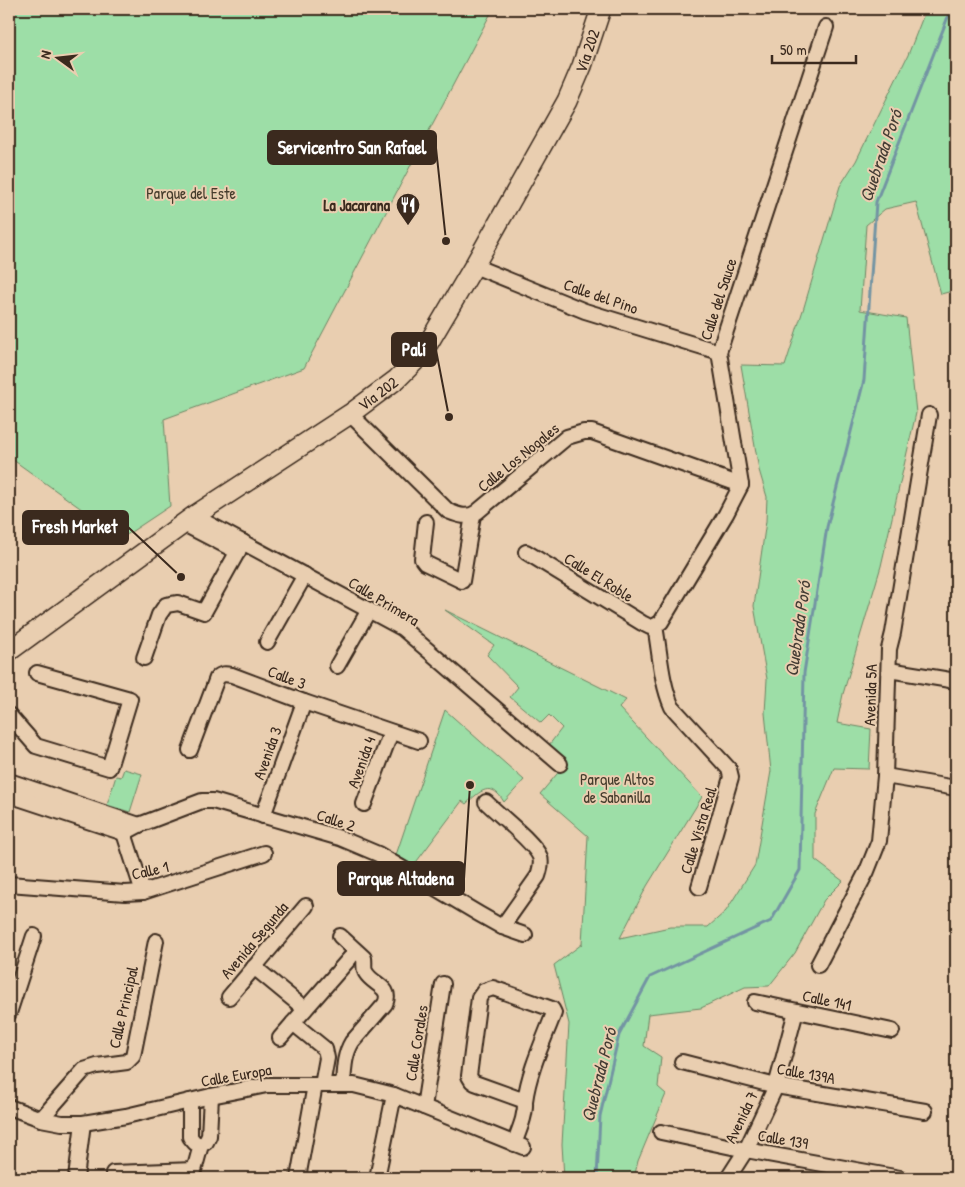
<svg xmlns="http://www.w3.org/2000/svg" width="965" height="1187" font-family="'Patrick Hand',sans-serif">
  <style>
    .green { fill: #9ddea7; stroke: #6c8462 }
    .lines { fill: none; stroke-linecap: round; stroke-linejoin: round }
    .stream { stroke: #7394a3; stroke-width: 3 }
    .street-casing { stroke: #3b2a1e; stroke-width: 18 }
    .secondary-casing { stroke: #3b2a1e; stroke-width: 22 }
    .street { stroke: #e9ceb0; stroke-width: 14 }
    .secondary { stroke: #e9ceb0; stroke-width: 19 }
    .labels { text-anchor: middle; stroke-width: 4; stroke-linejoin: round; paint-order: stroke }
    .street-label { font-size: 16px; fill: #3b2a1e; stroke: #e9ceb0 }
    .park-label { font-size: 16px; fill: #453c2c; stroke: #e9ceb0 }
    .poi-label { font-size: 16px; font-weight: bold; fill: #3b2a1e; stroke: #e9ceb0; text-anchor: end }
    .water-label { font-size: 18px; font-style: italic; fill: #443c34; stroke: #e9ceb0 }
    .leader { fill: none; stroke: #3b2a1e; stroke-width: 2 }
    .callout-dot { fill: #3b2a1e; stroke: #e9ceb0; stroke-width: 2 }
    .callout { fill: #3b2a1e; stroke: #3b2a1e; stroke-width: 2 }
    .callout-label { font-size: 18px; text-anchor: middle; font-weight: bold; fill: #fff }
  </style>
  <rect width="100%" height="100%" fill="#e9ceb0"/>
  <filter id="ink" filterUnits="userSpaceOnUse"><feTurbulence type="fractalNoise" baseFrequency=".02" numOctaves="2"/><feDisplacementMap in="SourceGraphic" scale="10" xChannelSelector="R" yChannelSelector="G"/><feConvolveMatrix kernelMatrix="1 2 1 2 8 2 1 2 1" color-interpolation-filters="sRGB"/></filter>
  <g filter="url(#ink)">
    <g class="green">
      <path d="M9 9H493L304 368 164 419 170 506 122 538 9 457Z"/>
      <path d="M926 9H956V155L952 156 953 187 956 188V247L953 251 956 267V290L941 294 916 202 885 209 866 225 860 310 906 318 916 413 881 566 843 694 837 723 871 729 869 769 834 768 815 814V860L843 881 824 900 795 953 769 986 745 987 701 1008 648 1014 644 1046 661 1057 658 1087 666 1094 638 1161 634 1178H564L562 1144 569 1024 554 965 582 944 588 836 540 794 568 761 549 745 562 728 549 715 541 723 510 697 518 687 487 655 494 645 445 610 626 700 619 708 702 797 647 886 620 938 670 927H708L726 911 755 865 771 771 765 713 767 679 754 606 766 521 767 497 759 470 741 365 785 366 804 307 840 186 856 161 908 55Z"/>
      <path d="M445 710 524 780 504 802C491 780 480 791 466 804L462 801 414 865 396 855Z"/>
      <path d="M124 769 142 774 130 812 107 805 116 776 121 777Z"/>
    </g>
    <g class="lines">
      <path class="stream" d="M597 1178 600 1116 619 1035 650 977 771 921 800 870 804 673 827 527 864 380 876 202 951 9"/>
      <defs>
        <g id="street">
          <path d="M474 266 585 311 719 352"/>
          <path d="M350 414 448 511C458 515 467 519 477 512L567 437 584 432H592L741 485"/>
          <path d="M194 516 402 628 560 764"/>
          <path d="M426 522 422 559 425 563 462 581 473 515"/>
          <path d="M184 524 238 552"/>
          <path d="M526 552 642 623 650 627 655 626"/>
          <path d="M655 626 661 622 726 514 741 485 719 352 826 27"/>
          <path d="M655 626C660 653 661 682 672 707L729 769 731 777 699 887"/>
          <path d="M267 642 305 575"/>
          <path d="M144 658 159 615 166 605 178 603 204 612 243 542"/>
          <path d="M337 666 369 610"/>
          <path d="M889 670 956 681"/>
          <path d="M9 715 36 746 109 768 130 699 37 673"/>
          <path d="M190 750 217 678C222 673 226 674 232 675L304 702 419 741"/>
          <path d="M885 776 956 788"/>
          <path d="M9 781 139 825"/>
          <path d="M9 795 124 833"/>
          <path d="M486 802C498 814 535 843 540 857 542 863 540 870 538 876L502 927"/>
          <path d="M364 804 391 732"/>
          <path d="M263 816 304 702"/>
          <path d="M124 833 139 825 202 801H213L340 838 378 854 479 914 502 927 525 935"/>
          <path d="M124 833 143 892"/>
          <path d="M9 884 125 893 143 892 264 853"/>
          <path d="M340 936 364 958C365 963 363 969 366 973 373 985 393 987 385 1004L352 1042C344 1055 344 1070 343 1085"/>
          <path d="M818 965 867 871 879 841 885 776 889 649 893 633 929 415"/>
          <path d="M254 967 305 1009"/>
          <path d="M493 988 552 1009 554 1013C543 1042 529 1071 525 1101L475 1083 472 1081 469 1076 479 998 484 991Z"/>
          <path d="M229 997 306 906"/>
          <path d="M755 1002 892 1031"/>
          <path d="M9 1013 34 936"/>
          <path d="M293 1023 325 1049 327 1058 322 1085"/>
          <path d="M280 1038 350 958"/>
          <path d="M682 1062 776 1086 925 1111"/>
          <path d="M190 1101V1137L195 1143 201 1145"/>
          <path d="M9 1107 41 1119 62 1123H83L126 1116 211 1096 267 1085H354L394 1095 523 1147"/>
          <path d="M424 1107 443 984"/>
          <path d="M41 1119 84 1070 97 1066 127 1062 133 1056 156 941"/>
          <path d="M661 1132 746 1150 900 1178"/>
          <path d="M514 1144C519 1130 526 1116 525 1101"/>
          <path d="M113 1173 194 1170"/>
          <path d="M76 1178 83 1123"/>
          <path d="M192 1178 201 1145 206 1142 209 1136 211 1096"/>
          <path d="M298 1178 315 1085"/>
          <path d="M377 1178 394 1095"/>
          <path d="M728 1178 746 1150 776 1086 796 1011"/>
        </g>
        <g id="secondary">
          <path id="s1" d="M9 651 194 516 350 414 397 379 422 354 474 266 567 101 582 66 601 9"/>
        </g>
      </defs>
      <use href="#street" class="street-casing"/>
      <use href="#secondary" class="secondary-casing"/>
      <use href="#street" class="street"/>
      <use href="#secondary" class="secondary"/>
    </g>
  </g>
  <defs>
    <symbol id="restaurant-pin" viewBox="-11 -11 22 30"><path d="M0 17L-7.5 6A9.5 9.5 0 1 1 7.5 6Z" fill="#3b2a1e" stroke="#e9ceb0"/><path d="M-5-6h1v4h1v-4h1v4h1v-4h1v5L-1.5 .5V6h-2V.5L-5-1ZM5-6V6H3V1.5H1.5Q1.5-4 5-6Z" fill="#fff"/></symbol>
  </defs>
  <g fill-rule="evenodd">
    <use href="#restaurant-pin" x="394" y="191" width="28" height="38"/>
  </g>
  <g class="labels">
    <g class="street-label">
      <text dy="6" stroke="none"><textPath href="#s1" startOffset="855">Vía 202</textPath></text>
      <text transform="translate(601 296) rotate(19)" y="6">Calle del Pino</text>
      <text transform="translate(718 299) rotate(-72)" y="6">Calle del Sauce</text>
      <text dy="6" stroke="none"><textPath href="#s1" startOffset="450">Vía 202</textPath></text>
      <text transform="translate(518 457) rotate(-39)" y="6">Calle Los Nogales</text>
      <text transform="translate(599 577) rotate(32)" y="6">Calle El Roble</text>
      <text transform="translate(384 601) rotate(31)" y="6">Calle Primera</text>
      <text transform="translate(287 677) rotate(21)" y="6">Calle 3</text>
      <text transform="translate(870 695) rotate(-88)" y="6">Avenida 5A</text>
      <text transform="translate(267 753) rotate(-70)" y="6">Avenida 3</text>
      <text transform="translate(361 762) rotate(-70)" y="6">Avenida 4</text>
      <text transform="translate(336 820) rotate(18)" y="6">Calle 2</text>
      <text transform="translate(698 830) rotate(-73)" y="6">Calle Vista Real</text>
      <text transform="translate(150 870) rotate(-13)" y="6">Calle 1</text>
      <text transform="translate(254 940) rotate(-50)" y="6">Avenida Segunda</text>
      <text transform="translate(827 1000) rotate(12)" y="6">Calle 141</text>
      <text transform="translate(123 1007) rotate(-77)" y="6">Calle Principal</text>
      <text transform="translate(416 1043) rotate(-81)" y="6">Calle Corales</text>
      <text transform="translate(806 1073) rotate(10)" y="6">Calle 139A</text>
      <text transform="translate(236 1075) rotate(-10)" y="6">Calle Europa</text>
      <text transform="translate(741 1117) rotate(-64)" y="6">Avenida 7</text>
      <text transform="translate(783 1139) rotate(10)" y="6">Calle 139</text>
    </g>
    <g class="park-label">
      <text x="191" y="199">Parque del Este</text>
      <text x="617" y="785">Parque Altos<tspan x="617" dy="18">de Sabanilla</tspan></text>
    </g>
    <g class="poi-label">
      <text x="390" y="211">La Jacarana</text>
    </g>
    <g class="water-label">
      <text transform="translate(881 156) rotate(-71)" y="6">Quebrada Poró</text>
      <text transform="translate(798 629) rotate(-82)" y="6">Quebrada Poró</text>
      <text transform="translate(599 1075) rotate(-76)" y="6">Quebrada Poró</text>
    </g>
  </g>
  <path class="leader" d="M446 241L436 148M449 417L436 350M181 577L128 527M470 785L464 879"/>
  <g class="callout-dot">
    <circle cx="446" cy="241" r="5"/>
    <circle cx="449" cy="417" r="5"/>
    <circle cx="181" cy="577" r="5"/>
    <circle cx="470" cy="785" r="5"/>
  </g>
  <g class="callout">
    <rect x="268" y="131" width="168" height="33" rx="5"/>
    <rect x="392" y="333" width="44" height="33" rx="5"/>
    <rect x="23" y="511" width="105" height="33" rx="5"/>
    <rect x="338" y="862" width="126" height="33" rx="5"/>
  </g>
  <g class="callout-label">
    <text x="352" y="154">Servicentro San Rafael</text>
    <text x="414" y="356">Palí</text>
    <text x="75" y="533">Fresh Market</text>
    <text x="401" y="885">Parque Altadena</text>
  </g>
  <rect width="965" height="1187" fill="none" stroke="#e9ceb0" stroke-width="30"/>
  <rect x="15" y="15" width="935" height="1157" fill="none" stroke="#3b2a1e" stroke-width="2" filter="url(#ink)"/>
  <g transform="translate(58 58) rotate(285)" stroke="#e9ceb0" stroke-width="4" paint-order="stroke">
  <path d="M0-4L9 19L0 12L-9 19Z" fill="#3b2a1e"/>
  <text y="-8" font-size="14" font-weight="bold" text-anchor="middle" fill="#3b2a1e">N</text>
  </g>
  <path d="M772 55v8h84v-8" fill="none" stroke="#3b2a1e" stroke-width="2.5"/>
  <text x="780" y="55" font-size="15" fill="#3b2a1e" stroke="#e9ceb0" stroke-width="4" paint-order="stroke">50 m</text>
</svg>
